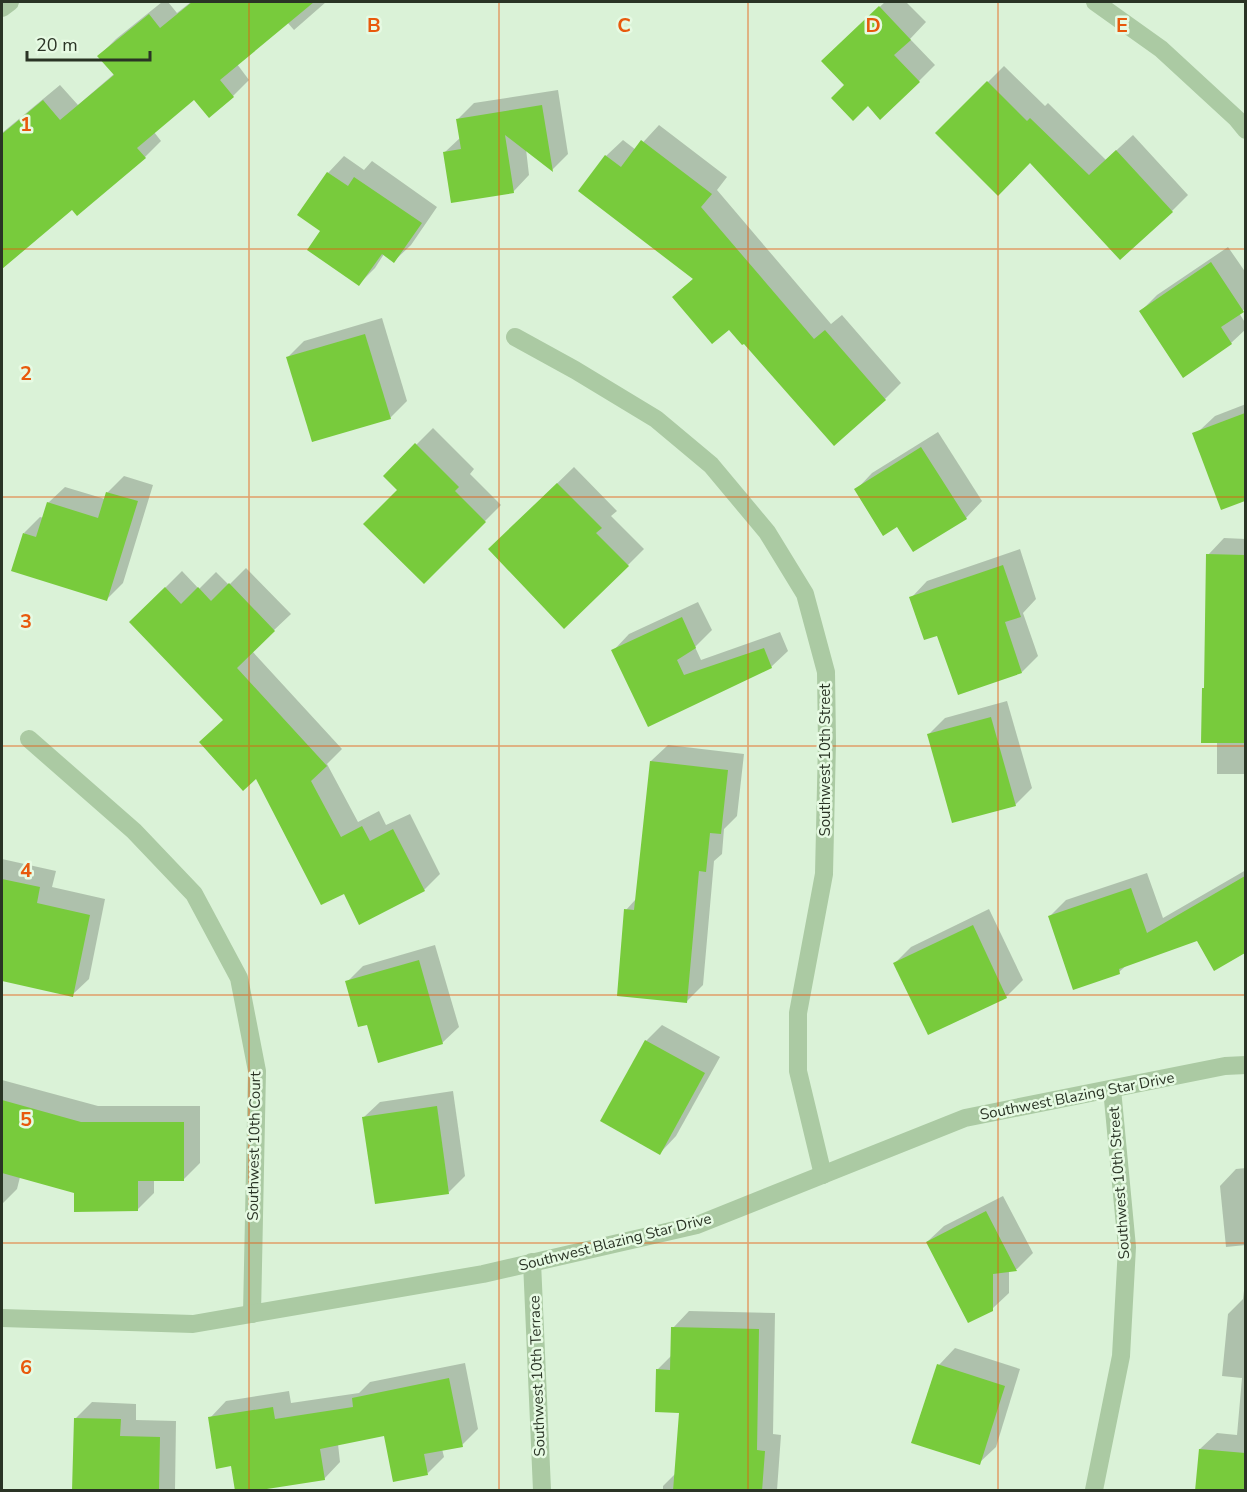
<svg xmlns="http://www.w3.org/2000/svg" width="1247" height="1492" font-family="'Nunito Sans',sans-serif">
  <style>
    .shadow { fill: #0003 }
    .building { fill: #78cb3c }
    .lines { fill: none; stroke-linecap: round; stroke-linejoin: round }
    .minor { stroke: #abcaa3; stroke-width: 18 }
    .grid { fill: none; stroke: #e8590c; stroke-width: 1.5; stroke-opacity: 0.55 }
    .labels { text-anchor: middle; stroke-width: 5; stroke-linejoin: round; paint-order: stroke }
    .street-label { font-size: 15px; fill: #2a3425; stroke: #e6fae3 }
    .grid-label { font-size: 20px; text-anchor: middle; font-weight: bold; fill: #e8590c; stroke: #e6fae3; stroke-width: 5; stroke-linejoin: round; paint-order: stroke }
  </style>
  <rect width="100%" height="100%" fill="#daf2d7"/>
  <g class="shadow">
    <path d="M162 2H168L177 13 191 2H326L294 30 287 22 237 64 249 80 233 96 194 98 154 132 161 141 145 157 72 208 2 267V133L60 85 78 105 114 74 99 56 116 39Z"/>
    <path d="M885 2H906L926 22 910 39 935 65 919 81 868 104 846 85 839 45Z"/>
    <path d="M1004 66 1045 106 1048 103 1106 160 1133 135 1188 195 1172 211 1030 161 937 133Z"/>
    <path d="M558 90 568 154 552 170 526 149 529 175 513 192 445 152 461 137 458 119 474 103Z"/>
    <path d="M659 125 727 177 717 190 831 324 842 315 901 383 885 399 745 341 729 328 674 297 694 278 606 156 623 140 636 150Z"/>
    <path d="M344 156 364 170 372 161 437 207 411 245 394 261 384 254 375 268 359 284 328 173Z"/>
    <path d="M1228 247 1246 273V308L1239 313 1246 324V329L1231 343 1141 311 1157 295Z"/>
    <path d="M382 318 407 401 390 418 288 357 304 341Z"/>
    <path d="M1246 404V499L1222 508 1198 432 1215 416Z"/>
    <path d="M433 428 474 469 470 474 501 505 424 582 399 490 385 476Z"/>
    <path d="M938 432 982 501 966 518 856 490 872 473Z"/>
    <path d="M574 467 617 511 611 516 644 549 628 565 506 533Z"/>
    <path d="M124 476 153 485 123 583 107 599 24 533 40 517 44 518 48 503 65 487 105 499 107 493Z"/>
    <path d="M1224 538 1246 539V774H1217V741L1206 686 1208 555Z"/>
    <path d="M1020 549 1036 599 1023 613 1038 656 1022 672 938 634 911 598 927 581Z"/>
    <path d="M246 568 291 614 252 651 342 749 327 764 358 822 379 811 386 825 410 814 440 874 424 890 344 892 225 719 131 622 182 571 199 589 216 572 229 585Z"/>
    <path d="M698 602 712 630 695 647 701 660 780 632 788 651 771 667 649 725 613 651 629 634Z"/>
    <path d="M1007 701 1032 788 1015 805 929 734 945 718Z"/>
    <path d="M668 745 744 754 737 816 724 829 722 854 714 861 703 985 687 1001 626 910 636 899 651 761Z"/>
    <path d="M2 859 56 871 52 887 105 899 89 979 72 995 2 980Z"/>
    <path d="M1246 870V952L1215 969 1198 940 1128 964 1119 972 1049 917 1066 900 1147 873 1163 918Z"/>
    <path d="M989 909 1023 980 1006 997 929 1033 895 963 911 947Z"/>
    <path d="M435 945 459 1027 442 1043 368 1023 347 982 363 966Z"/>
    <path d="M662 1025 720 1057 676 1136 660 1153 646 1041Z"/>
    <path d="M2 1080 98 1106H200V1163L183 1180 154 1179V1193L137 1210 20 1177 17 1189 2 1204Z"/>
    <path d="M453 1091 465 1176 449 1192 363 1118 380 1102Z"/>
    <path d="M1246 1168V1245L1226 1247 1220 1186 1236 1169Z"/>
    <path d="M1003 1196 1033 1253 1017 1269 1009 1270V1293L992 1309 927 1242 944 1226Z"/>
    <path d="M1246 1274V1490H1197L1200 1449 1217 1433 1237 1435 1242 1378 1222 1376 1228 1314 1243 1299Z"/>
    <path d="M689 1311 775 1313 773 1434 781 1435 777 1490H663V1486L676 1473 680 1411 657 1370 672 1355 673 1328Z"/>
    <path d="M955 1348 1020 1369 996 1447 979 1463 939 1365Z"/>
    <path d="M465 1363 478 1429 462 1445 442 1449 444 1457 428 1473 385 1435 338 1444 340 1462 324 1479 232 1465 210 1418 226 1401 289 1391 291 1403 359 1393 370 1382Z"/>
    <path d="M92 1402 136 1404V1420L176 1421 175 1490H74L75 1419Z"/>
  </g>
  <g class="building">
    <path d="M192 2H314L220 80 234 97 209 118 194 100 137 148 146 158 77 216 72 210 2 269V134L43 100 60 120 114 75 97 56 149 14 160 28Z"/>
    <path d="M879 6 911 40 894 55 920 82 880 120 868 106 853 121 831 98 844 85 821 61Z"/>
    <path d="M987 81 1027 121 1030 118 1089 175 1116 150 1173 212 1120 260 1030 163 998 196 935 133Z"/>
    <path d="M542 105 553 172 505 135 514 193 451 203 443 152 461 149 456 119Z"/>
    <path d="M641 140 712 194 701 207 814 339 825 330 886 400 834 446 744 344 742 345 729 330 712 344 672 297 693 279 578 191 605 155 621 167Z"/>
    <path d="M327 172 348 186 354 177 422 223 394 263 382 254 359 286 307 250 320 231 297 215Z"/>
    <path d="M1211 262 1244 312 1221 327 1232 344 1183 378 1139 311Z"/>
    <path d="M365 334 391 419 312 442 286 357Z"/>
    <path d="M1245 413V501L1221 510 1192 433Z"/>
    <path d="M415 443 459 487 455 491 486 522 424 584 363 524 397 490 383 476Z"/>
    <path d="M921 447 967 519 913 552 897 527 883 536 854 489Z"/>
    <path d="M557 483 602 528 596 533 629 566 564 629 488 549Z"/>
    <path d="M106 492 138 501 107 601 11 571 23 533 36 537 47 502 98 518Z"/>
    <path d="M1206 554 1245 555V743H1201L1202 688H1204Z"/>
    <path d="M1003 565 1021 617 1005 622 1022 673 958 695 937 636 924 640 909 597Z"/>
    <path d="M229 583 275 631 237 668 327 766 311 781 341 837 362 826 370 841 393 829 425 891 359 925 344 894 321 905 256 779 243 791 199 742 223 720 129 622 165 587 181 604 198 587 211 601Z"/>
    <path d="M682 617 696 648 677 660 684 675 764 648 772 668 648 727 611 650Z"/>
    <path d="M991 717 1016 806 952 823 927 734Z"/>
    <path d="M650 761 728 770 721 834 710 833 706 872 699 871 687 1003 617 996 624 909 634 910Z"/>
    <path d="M1245 876V953L1214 971 1197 941 1119 969 1120 974 1073 990 1048 916 1131 888 1147 933Z"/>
    <path d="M2 879 40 887 37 903 90 915 73 997 2 981Z"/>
    <path d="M973 925 1007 998 928 1035 893 963Z"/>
    <path d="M419 960 443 1044 378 1063 367 1025 358 1027 345 981Z"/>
    <path d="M645 1040 705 1073 660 1155 600 1121Z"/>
    <path d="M2 1100 81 1122H184V1181H138V1211L74 1212V1193L2 1173Z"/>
    <path d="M437 1106 449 1194 375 1204 362 1117Z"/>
    <path d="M986 1211 1017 1271 993 1274V1311L968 1323 926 1242Z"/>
    <path d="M671 1327 759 1329 757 1450 765 1451 762 1491H673L679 1413 655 1412 656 1369 670 1370Z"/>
    <path d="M937 1364 1005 1386 980 1465 911 1443Z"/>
    <path d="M449 1378 463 1447 424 1454 428 1475 393 1482 384 1436 320 1449 325 1480 254 1491H235L231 1466 216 1469 208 1417 273 1407 275 1419 353 1407 352 1398Z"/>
    <path d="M74 1418 121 1419 120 1436 160 1437 159 1491H72Z"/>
    <path d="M1199 1449 1245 1453V1491H1195Z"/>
  </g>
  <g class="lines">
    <g class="minor">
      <path d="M1095 2 1161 49 1237 119 1246 130"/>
      <path d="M2 8 10 2"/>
      <path d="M515 337 575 370 656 419 711 465 767 532 805 594 826 672 827 742 824 874 798 1013V1071L823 1175"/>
      <path d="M29 739 134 831 194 894 239 978 257 1071 252 1314"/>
      <path d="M532 1262 542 1490"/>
      <path d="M2 1318 193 1324 483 1274 697 1225 965 1118 1225 1066 1246 1065"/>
      <path d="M1094 1490 1121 1356 1127 1247 1112 1089"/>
    </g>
  </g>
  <path class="grid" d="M249 2V1490M499 2V1490M748 2V1490M998 2V1490M2 249H1246M2 497H1246M2 746H1246M2 995H1246M2 1243H1246"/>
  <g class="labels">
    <g class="street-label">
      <text transform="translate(825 760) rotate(-90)" y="5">Southwest 10th Street</text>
      <text transform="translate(1077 1096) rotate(-11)" y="5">Southwest Blazing Star Drive</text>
      <text transform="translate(254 1146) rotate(-89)" y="5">Southwest 10th Court</text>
      <text transform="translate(1119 1183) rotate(-94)" y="5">Southwest 10th Street</text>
      <text transform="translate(615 1242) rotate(-14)" y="5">Southwest Blazing Star Drive</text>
      <text transform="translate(537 1376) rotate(-92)" y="5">Southwest 10th Terrace</text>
    </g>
  </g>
  <g class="grid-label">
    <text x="374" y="32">B</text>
    <text x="624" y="32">C</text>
    <text x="873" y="32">D</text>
    <text x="1122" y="32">E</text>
    <text x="26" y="131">1</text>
    <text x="26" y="380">2</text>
    <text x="26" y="628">3</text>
    <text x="26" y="877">4</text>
    <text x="26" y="1126">5</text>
    <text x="26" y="1374">6</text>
  </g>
  <rect width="1247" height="1492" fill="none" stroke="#2a3425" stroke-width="6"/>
  <path d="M27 51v9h123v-9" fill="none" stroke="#2a3425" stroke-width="3"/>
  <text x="36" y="51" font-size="18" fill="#2a3425" stroke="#e6fae3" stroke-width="4.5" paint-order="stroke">20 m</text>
</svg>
